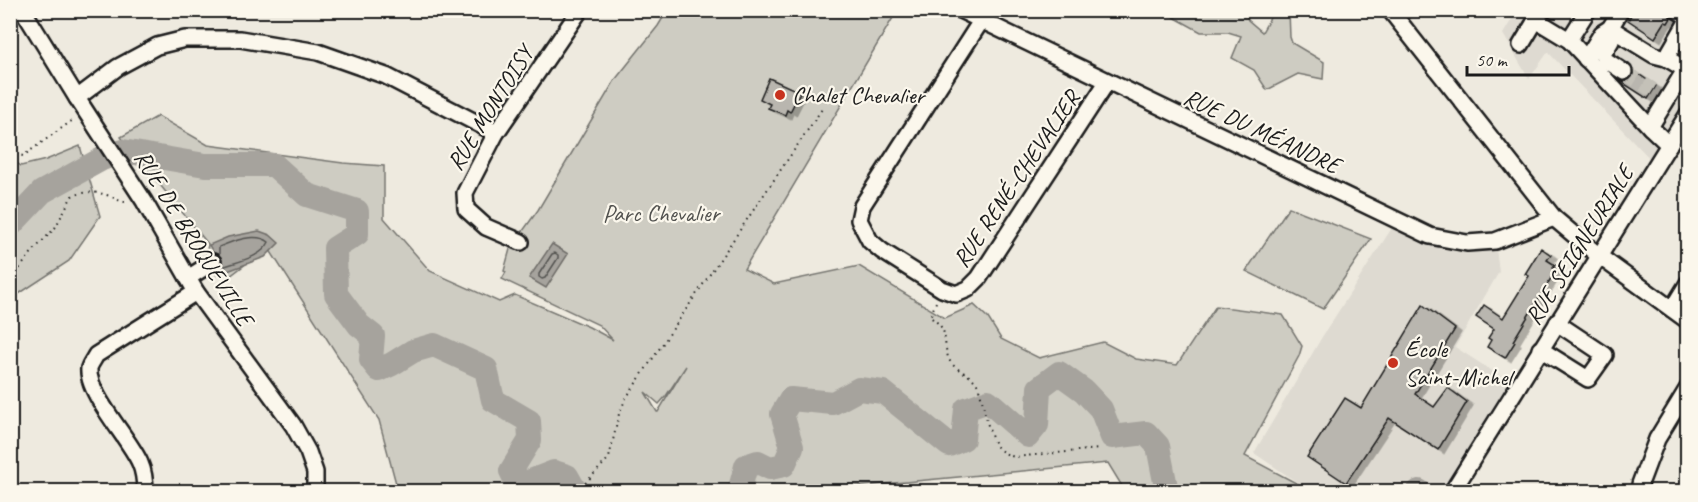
<svg xmlns="http://www.w3.org/2000/svg" width="1698" height="502" font-family="Caveat,sans-serif">
  <style>
    .built { fill: #dedad1 }
    .green { fill: #ceccc2; stroke: #75746f; stroke-width: 1.5; fill-rule: evenodd }
    .water { fill: #a6a39d; stroke: #6f6d69; stroke-width: 1.5 }
    .lines { fill: none; stroke-linecap: round; stroke-linejoin: round }
    .shore { stroke: #535250; stroke-width: 1.5 }
    .river { stroke: #a6a39d; stroke-width: 24 }
    .building { fill: #b9b6af; stroke: #1c1c1c; stroke-width: 1.5; filter: url(#shadow) }
    .minor-tunnel { stroke: #c4c1b8; stroke-width: 15; stroke-dasharray: 15 8; stroke-linecap: butt }
    .minor-casing { stroke: #1c1c1c; stroke-width: 20 }
    .path { stroke: #1c1c1c; stroke-width: 2; stroke-dasharray: 1.5 4.5; stroke-linecap: butt }
    .minor { stroke: #fbf7ec; stroke-width: 15 }
    .poi-dot { fill: #c8321e; stroke: #fbf7ec; stroke-width: 2 }
    .labels { text-anchor: middle; stroke-width: 4.5; stroke-linejoin: round; paint-order: stroke }
    .poi-label { font-size: 24px; fill: #1c1c1c; stroke: #fbf7ec; text-anchor: start }
    .street-label { font-size: 24px; fill: #1c1c1c; stroke: #fbf7ec }
    .park-label { font-size: 24px; fill: #51514e; stroke: #fbf7ec }
  </style>
  <defs>
    <filter id="shadow"><feDropShadow dx="6" dy="3.5" stdDeviation="0" flood-color="#0004"/></filter>
  </defs>
  <rect width="100%" height="100%" fill="#eeeadf"/>
  <filter id="ink" filterUnits="userSpaceOnUse"><feTurbulence type="fractalNoise" baseFrequency=".0167" numOctaves="2"/><feDisplacementMap in="SourceGraphic" scale="12" xChannelSelector="R" yChannelSelector="G"/><feConvolveMatrix kernelMatrix="1 2 1 2 8 2 1 2 1" color-interpolation-filters="sRGB"/></filter>
  <g filter="url(#ink)">
    <g class="built">
      <path d="M1517 11H1687V114L1656 165 1548 52 1529 79 1503 34Z"/>
      <path d="M1397 220 1430 236 1495 241 1499 272 1455 347 1517 387 1452 491H1438L1421 480 1399 491H1310L1254 453 1322 337Z"/>
    </g>
    <g class="green">
      <path d="M667 11H897L744 269 774 284 859 266 945 318 974 305 988 318 1001 339 1039 358 1103 342 1136 359 1177 365 1216 306 1283 315 1302 346 1299 356 1245 456 1311 491H1125L1108 463 820 490 819 492 398 491 379 420 268 247 230 276 205 263 208 244 121 137 158 116 208 145 343 163 384 166V218L430 271 499 302 515 295 589 327 613 340 599 325 502 279 506 272 504 271 510 249 538 210 615 80 658 26ZM686 366 658 412H657L645 392 659 404 666 396Z"/>
      <path d="M1163 11H1246L1248 20 1262 32 1271 16 1269 11H1289L1290 37 1292 43 1324 62 1323 79 1298 74 1267 90 1254 70 1232 58 1241 36 1228 32H1201Z"/>
      <path d="M80 146 100 216 69 261 11 299V159L21 166 46 160Z"/>
      <path d="M1289 207 1371 239 1323 309 1246 271Z"/>
    </g>
    <g class="water">
      <path d="M259 231 270 235 279 243 265 257 217 275 214 271C216 264 211 259 213 252L209 245 228 237Z"/>
      <path d="M552 244 568 254 546 288 529 278Z"/>
    </g>
    <g class="lines">
      <g class="shore">
        <path d="M555 253 558 255V258L545 278 542 279 539 277V274L552 254Z"/>
        <path d="M219 255V247C233 241 256 232 269 242 262 257 240 261 225 266L222 264"/>
      </g>
      <g class="river">
        <path d="M10 226 42 192 102 159 123 151 205 165H274L307 195 357 211V234L335 248 336 294 359 325 373 336 371 360 379 370 392 364 413 351 434 345 486 369 493 400 529 421 530 440 511 471 518 486 554 472 567 476 576 492"/>
        <path d="M739 492 746 466 758 462 770 468 784 465 792 447 782 414 791 399 833 403 859 389 883 392 949 445 963 439 966 409 988 401 1028 436 1037 425 1039 388 1059 373 1084 391 1101 409 1112 437 1146 433 1158 446 1167 492"/>
        <path d="M1418 492 1419 491"/>
      </g>
    </g>
    <g class="building">
      <path d="M1634 10H1667L1671 18 1668 23 1665 22 1655 38 1628 20Z"/>
      <path d="M1634 71 1656 86 1648 99 1620 81 1629 80 1632 77Z"/>
      <path d="M769 78 800 92 790 112 787 110 785 115 768 108 770 104 760 99Z"/>
      <path d="M1541 248 1551 255 1547 260 1555 265 1553 268 1556 270 1513 341 1515 342 1505 358 1487 347 1491 340 1488 338 1494 329 1476 317 1484 305 1503 318 1529 276 1525 274Z"/>
      <path d="M1423 305 1455 329 1415 394 1434 407 1448 388 1467 402 1438 450 1389 418 1346 483 1307 457 1345 398 1361 408Z"/>
    </g>
    <g class="lines">
      <path class="minor-tunnel" d="M1624 72 1653 90"/>
      <defs>
        <g id="minor">
          <path d="M23 10 77 98 144 201 196 292 293 425 308 452 315 472V492"/>
          <path d="M960 10 1430 236 1467 243 1495 241 1554 218"/>
          <path d="M1390 10 1554 218 1599 256 1688 321"/>
          <path d="M1677 10 1688 17"/>
          <path d="M1536 20 1569 40 1650 127 1669 145"/>
          <path d="M981 21 862 206 859 220 870 241 882 251 942 289 956 294 968 289 979 278 1107 82"/>
          <path d="M1610 28 1654 55 1666 58 1688 71"/>
          <path d="M1610 28 1611 41 1603 54 1604 59 1624 72"/>
          <path d="M1569 40 1588 10"/>
          <path d="M1521 45 1542 10"/>
          <path d="M1666 58 1688 20"/>
          <path d="M1586 59 1602 33 1610 28 1621 10"/>
          <path d="M77 98 118 67 157 46 185 39H240L318 52 386 76 496 133"/>
          <path d="M1650 127 1685 70"/>
          <path d="M521 242 486 227 466 209 465 193 496 133 580 10"/>
          <path d="M188 278 213 262"/>
          <path d="M1672 309 1688 283"/>
          <path d="M1540 349 1588 379 1605 355 1557 323"/>
          <path d="M1640 484 1657 439 1688 388"/>
          <path d="M145 492C145 483 144 472 140 463 130 439 86 393 89 368 90 364 94 359 96 355L196 292"/>
          <path d="M1452 492 1688 114"/>
        </g>
      </defs>
      <use href="#minor" class="minor-casing"/>
      <g class="path">
        <path d="M10 152 23 156 73 120"/>
        <path d="M10 284 20 268 33 251 55 228 72 196C87 191 95 191 110 196 117 199 121 203 129 202"/>
        <path d="M936 302 930 317C950 330 942 338 948 357 953 372 972 372 978 386 984 401 987 436 998 448 1003 453 1008 455 1014 457L1099 449"/>
        <path d="M577 492 609 458 619 414 626 398 822 109"/>
      </g>
      <use href="#minor" class="minor"/>
    </g>
  </g>
  <g class="poi-dot">
    <circle cx="780" cy="95" r="6"/>
    <circle cx="1393" cy="363" r="6"/>
  </g>
  <g class="labels">
    <g class="poi-label">
      <text x="792" y="103">Chalet Chevalier</text>
      <text x="1405" y="357">École<tspan x="1405" dy="28">Saint-Michel</tspan></text>
    </g>
    <g class="street-label">
      <text transform="translate(490 108) rotate(-58)" y="8">RUE MONTOISY</text>
      <text transform="translate(1262 131) rotate(25)" y="8">RUE DU MÉANDRE</text>
      <text transform="translate(1016 179) rotate(-56)" y="8">RUE RENÉ-CHEVALIER</text>
      <text transform="translate(194 238) rotate(58)" y="8">RUE DE BROQUEVILLE</text>
      <text transform="translate(1579 245) rotate(-58)" y="8">RUE SEIGNEURIALE</text>
    </g>
    <g class="park-label">
      <text x="661" y="221">Parc Chevalier</text>
    </g>
  </g>
  <rect width="1698" height="502" fill="none" stroke="#fbf7ec" stroke-width="36"/>
  <rect x="18" y="18" width="1662" height="466" fill="none" stroke="#1c1c1c" stroke-width="2" filter="url(#ink)"/>
  <path d="M1467 66v9h102v-9" fill="none" stroke="#1c1c1c" stroke-width="3"/>
  <text x="1476" y="66" font-size="18" fill="#1c1c1c" stroke="#fbf7ec" stroke-width="4.5" paint-order="stroke">50 m</text>
</svg>
